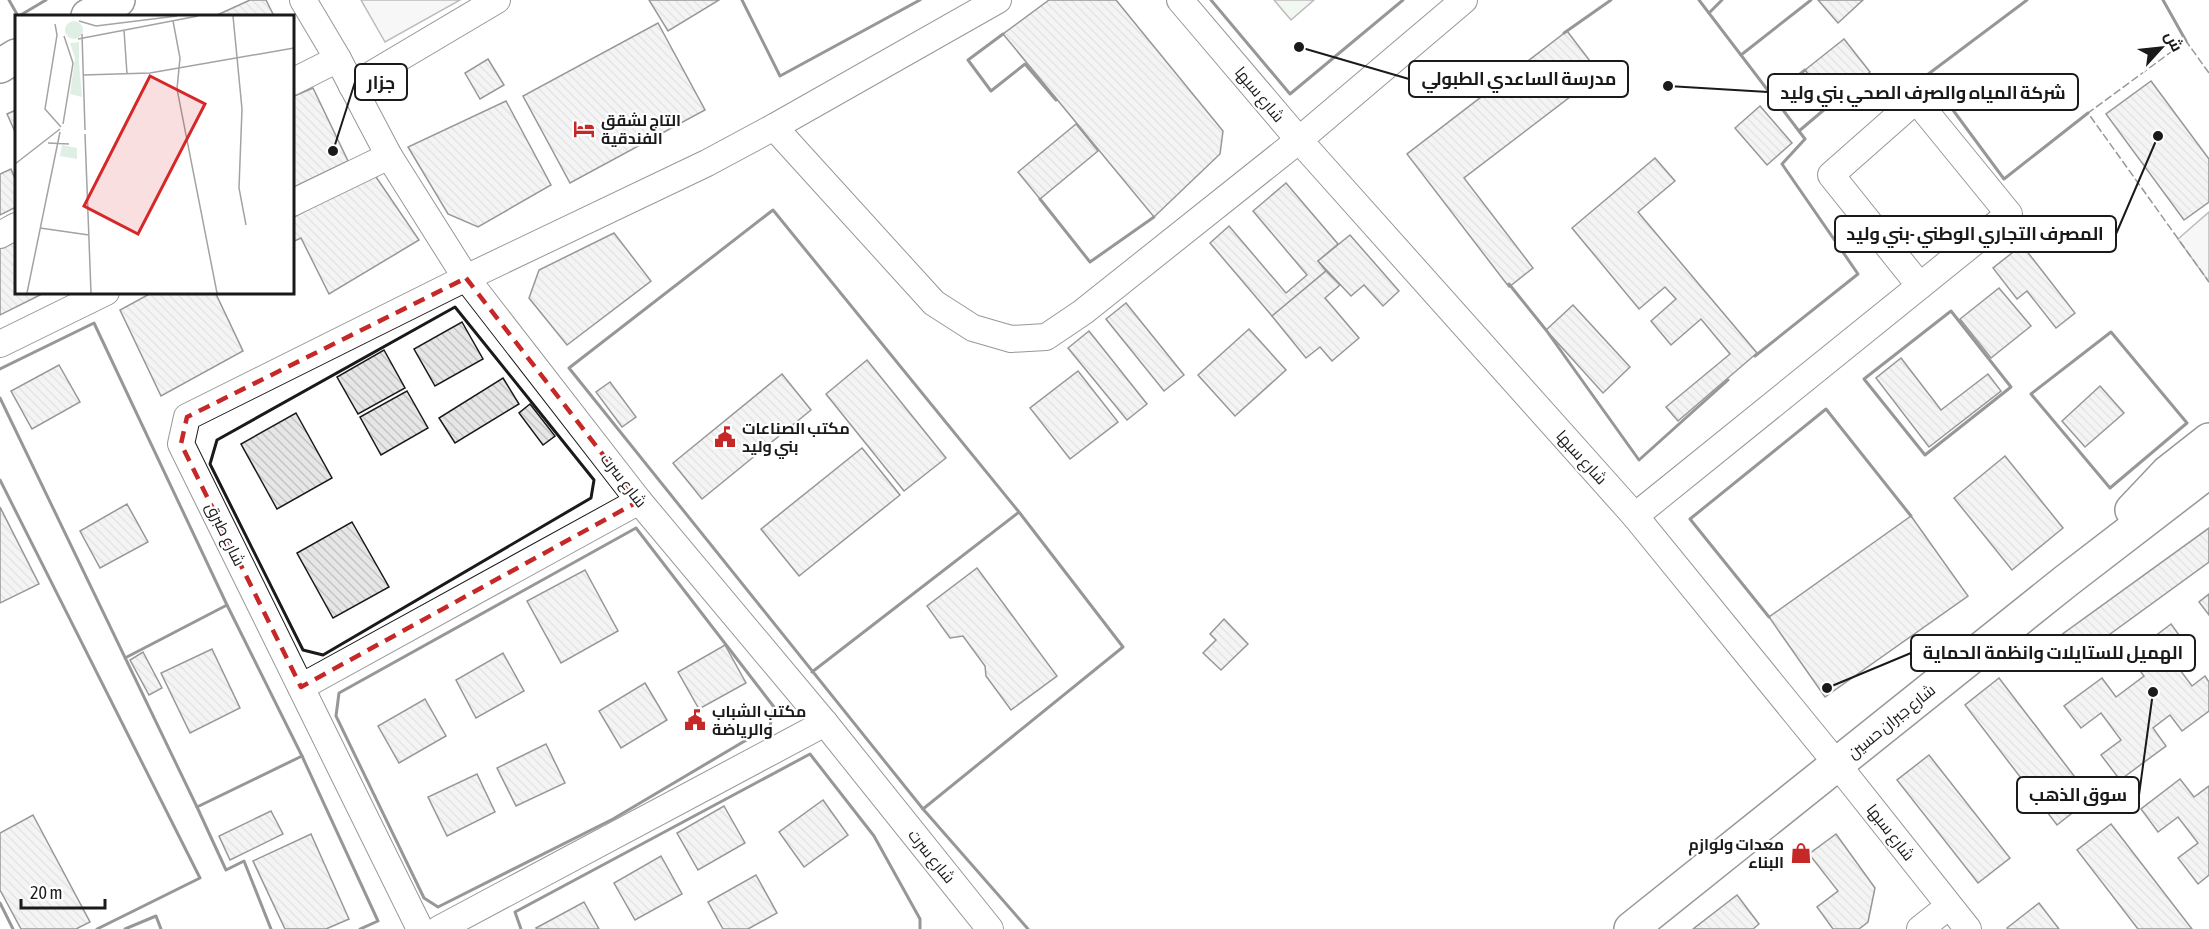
<svg xmlns="http://www.w3.org/2000/svg" width="2209" height="929" font-family="'Asap Condensed',Cairo,sans-serif">
  <style>
    .pitch { fill: #e0efe3; stroke: #6a6a6a; stroke-width: 1.5 }
    .parking { fill: #ededed; stroke: #6a6a6a; stroke-width: 1.5 }
    .building { fill: url(#building-back-hatch); stroke: #1a1a1a; stroke-width: 1.5 }
    .lines { fill: none; stroke-linecap: round; stroke-linejoin: round }
    .street-casing { stroke: #1a1a1a; stroke-width: 28 }
    .secondary-casing { stroke: #1a1a1a; stroke-width: 36 }
    .highway-casing { stroke: #1a1a1a; stroke-width: 36 }
    .street { stroke: #fff; stroke-width: 26 }
    .secondary { stroke: #fff; stroke-width: 33 }
    .highway { stroke: #fff; stroke-width: 33 }
    .fence { stroke: #1a1a1a; stroke-width: 1.5; stroke-dasharray: 8 3; stroke-linecap: butt }
    .wall { stroke: #1a1a1a; stroke-width: 3 }
    .marked { fill: none; stroke: #c62828; stroke-width: 4.5; stroke-dasharray: 12 8; stroke-linejoin: round }
    .labels { text-anchor: middle; stroke-width: 4.5; stroke-linejoin: round; paint-order: stroke }
    .street-label { font-size: 16px; fill: #1a1a1a; stroke: #fff }
    .poi-label { font-size: 16px; font-weight: bold; fill: #1a1a1a; stroke: #fff; text-anchor: start }
    .inset-road { fill: none; stroke: #a3a3a3; stroke-width: 1.5 }
    .view { fill: #d62828; fill-opacity: 0.15; stroke: #d62828; stroke-width: 3 }
    .inset-edge { fill: none; stroke: #1a1a1a; stroke-width: 3 }
    .leader { fill: none; stroke: #1a1a1a; stroke-width: 2 }
    .callout-dot { fill: #1a1a1a; stroke: #fff; stroke-width: 2 }
    .callout { fill: #fff; stroke: #1a1a1a; stroke-width: 2 }
    .callout-label { font-size: 18px; text-anchor: middle; font-weight: bold; fill: #1a1a1a }
  </style>
  <defs>
    <pattern id="building-back-hatch" width="6" height="6" patternUnits="userSpaceOnUse" patternTransform="scale(1.5)"><rect width="6" height="6" fill="#e6e6e6"/><path d="M-1 5l2 2M0 0l6 6M5-1l2 2" fill="none" stroke="#c5c5c5"/></pattern>
  </defs>
  <rect width="100%" height="100%" fill="#fff"/>
  <path class="pitch" d="M1274 0H1314L1291 20Z"/>
  <g class="parking">
    <path d="M361 0H460L385 42Z"/>
    <path d="M2209 212V282L2178 239Z"/>
  </g>
  <g class="building">
    <path d="M250 0H266L274 16H215Z"/>
    <path d="M649 0H719L668 31Z"/>
    <path d="M1049 0H1116L1223 131 1220 154 1154 217 1003 34Z"/>
    <path d="M1818 0H1863L1838 23Z"/>
    <path d="M658 23 705 110 570 183 523 96Z"/>
    <path d="M1567 31 1600 74 1464 178 1533 268 1509 287 1407 154Z"/>
    <path d="M1844 39 1870 72 1832 103 1805 70Z"/>
    <path d="M488 59 504 85 480 99 465 73Z"/>
    <path d="M2151 81 2209 159V202L2184 220 2106 114Z"/>
    <path d="M313 88 348 161 292 188V97Z"/>
    <path d="M506 101 551 185 478 227 448 214 408 147Z"/>
    <path d="M1760 106 1792 143 1767 165 1735 128Z"/>
    <path d="M16 110V134L7 114Z"/>
    <path d="M1076 124 1098 151 1040 199 1018 172Z"/>
    <path d="M1655 158 1675 181 1638 212 1757 353 1678 421 1666 407 1730 354 1701 319 1671 345 1651 321 1676 299 1665 287 1639 309 1572 228Z"/>
    <path d="M11 169 16 181V207L0 215V174Z"/>
    <path d="M374 174 419 240 329 294 301 238 292 242V218Z"/>
    <path d="M1286 183 1338 244 1318 261 1326 271 1272 316 1210 243 1229 226 1286 293 1307 275 1253 211Z"/>
    <path d="M614 233 651 281 567 345 529 298 539 270Z"/>
    <path d="M16 235V292H46L0 315V243Z"/>
    <path d="M1350 235 1399 291 1383 306 1364 285 1351 296 1318 261Z"/>
    <path d="M2022 245 2075 313 2056 328 2027 291 2017 299 1993 268Z"/>
    <path d="M1326 271 1340 285 1325 298 1359 338 1332 361 1320 347 1306 358 1272 316Z"/>
    <path d="M1999 288 2031 326 1991 358 1960 319Z"/>
    <path d="M153 292H215L243 351 161 396 120 310Z"/>
    <path d="M1126 303 1184 375 1164 391 1106 319Z"/>
    <path d="M1573 305 1630 367 1603 393 1546 330Z"/>
    <path d="M462 322 483 359 435 386 414 349Z"/>
    <path d="M1249 329 1286 370 1235 416 1198 375Z"/>
    <path d="M1089 331 1147 404 1127 420 1068 348Z"/>
    <path d="M384 350 405 388 358 414 337 377Z"/>
    <path d="M1901 358 1941 410 1988 374 2001 391 1929 447 1876 378Z"/>
    <path d="M867 360 946 458 904 491 826 394Z"/>
    <path d="M59 365 80 402 32 429 11 391Z"/>
    <path d="M1078 371 1118 422 1070 459 1030 408Z"/>
    <path d="M782 374 811 410 702 499 673 463Z"/>
    <path d="M503 378 519 404 455 443 439 418Z"/>
    <path d="M610 382 636 417 622 427 596 392Z"/>
    <path d="M2100 386 2124 413 2085 447 2062 421Z"/>
    <path d="M407 391 428 428 381 455 360 417Z"/>
    <path d="M530 404 555 436 543 445 519 413Z"/>
    <path d="M296 413 332 478 277 509 241 444Z"/>
    <path d="M862 448 900 495 799 576 761 529Z"/>
    <path d="M2005 456 2063 528 2012 570 1954 498Z"/>
    <path d="M127 504 148 542 100 568 80 531Z"/>
    <path d="M0 507 39 584 0 603Z"/>
    <path d="M1911 516 1968 596 1825 697 1769 617Z"/>
    <path d="M352 522 389 587 333 618 297 553Z"/>
    <path d="M2209 528V562L2062 669 2046 646Z"/>
    <path d="M977 568 1057 676 1011 710 986 676 985 666 963 636 950 638 927 606Z"/>
    <path d="M585 570 618 631 561 663 527 601Z"/>
    <path d="M2209 594V615L2199 602Z"/>
    <path d="M1224 619 1248 644 1221 670 1203 653 1216 640 1210 634Z"/>
    <path d="M2171 624 2190 650 2174 662 2192 686 2205 676 2209 682V711L2182 731 2170 715 2153 728 2166 746 2120 780 2101 755 2121 740 2101 713 2081 728 2064 706 2102 678 2116 697 2144 676 2129 656Z"/>
    <path d="M725 645 746 683 699 709 678 672Z"/>
    <path d="M212 649 240 708 190 733 161 673Z"/>
    <path d="M143 652 162 688 149 695 130 660Z"/>
    <path d="M503 653 524 691 476 718 456 680Z"/>
    <path d="M1999 678 2091 798 2057 825 1965 705Z"/>
    <path d="M645 683 667 720 621 748 599 711Z"/>
    <path d="M425 699 446 736 399 763 378 726Z"/>
    <path d="M546 744 565 783 516 806 497 768Z"/>
    <path d="M1929 755 2010 858 1978 883 1897 780Z"/>
    <path d="M477 774 495 812 447 836 428 797Z"/>
    <path d="M2180 779 2194 797 2209 786V875L2198 884 2178 858 2198 843 2178 817 2158 832 2141 809Z"/>
    <path d="M823 800 848 835 804 867 779 832Z"/>
    <path d="M724 806 745 843 698 870 677 833Z"/>
    <path d="M271 811 283 834 230 860 219 836Z"/>
    <path d="M33 815 90 922 76 929H21L0 890V833Z"/>
    <path d="M2111 824 2192 929H2138L2077 850Z"/>
    <path d="M311 834 349 919 326 929H285L253 861Z"/>
    <path d="M1836 834 1875 888 1868 922 1859 929H1833L1817 907 1838 891 1809 854Z"/>
    <path d="M661 856 682 894 635 920 614 883Z"/>
    <path d="M756 875 777 913 748 929H723L708 902Z"/>
    <path d="M1737 895 1759 924 1753 929H1693Z"/>
    <path d="M584 902 599 929H537L536 928Z"/>
    <path d="M2039 903 2059 929H2008L2007 928Z"/>
  </g>
  <g class="lines">
    <defs>
      <g id="street">
        <path d="M303 0 338 59 389 156 466 278 639 501 825 723 990 929"/>
        <path d="M1180 0 1299 140 1635 516 1837 764 1968 929"/>
        <path d="M292 82 338 59"/>
        <path d="M352 86 497 0"/>
        <path d="M774 127 934 303 973 328 1011 339 1046 337 1083 312 1299 140 1464 0"/>
        <path d="M292 203 389 156"/>
        <path d="M0 235 16 226"/>
        <path d="M0 344 106 292"/>
        <path d="M1635 516 2009 214 1916 100 1831 175 1920 286"/>
        <path d="M301 687 639 501"/>
        <path d="M420 929 181 444 187 417 466 278 707 163 774 127 998 0"/>
        <path d="M439 929 825 723"/>
        <path d="M1920 929 1949 906"/>
      </g>
      <g id="secondary">
        <path d="M2132 510 2167 473 2209 440"/>
        <path d="M1631 929 2066 581 2209 471"/>
      </g>
      <g id="highway">
        <path d="M88 16 118 0"/>
        <path d="M0 66 16 56"/>
      </g>
    </defs>
    <use href="#street" class="street-casing"/>
    <use href="#secondary" class="secondary-casing"/>
    <use href="#highway" class="highway-casing"/>
    <use href="#street" class="street"/>
    <use href="#secondary" class="secondary"/>
    <use href="#highway" class="highway"/>
    <path class="fence" d="M2209 73 2186 41 2088 113 2209 282"/>
    <g class="wall">
      <path d="M9 0 18 16"/>
      <path d="M742 0 780 76 920 0"/>
      <path d="M1211 0 1290 94 1403 0"/>
      <path d="M1699 0 1805 139 1782 164 1858 274 1755 356"/>
      <path d="M2027 0 1927 75 2004 179 2088 113"/>
      <path d="M2163 0 2186 41"/>
      <path d="M1709 13 1722 0"/>
      <path d="M19 16 46 0"/>
      <path d="M1564 33 1611 0"/>
      <path d="M1003 34 968 60 991 91 1025 64 1056 100"/>
      <path d="M1741 55 1811 0"/>
      <path d="M1773 96 1805 70"/>
      <path d="M1799 131 1832 103"/>
      <path d="M1040 199 1090 262 1154 217"/>
      <path d="M1509 284 1546 330 1639 460 1728 380"/>
      <path d="M455 307 594 480 591 498 323 655 303 650 210 464 217 440Z"/>
      <path d="M1951 311 2011 387 1925 455 1864 379Z"/>
      <path d="M2111 332 2187 423 2110 488 2031 394Z"/>
      <path d="M0 369 94 323 227 605"/>
      <path d="M0 398 197 807 302 756 227 605 125 658"/>
      <path d="M0 480 200 878 97 929"/>
      <path d="M636 528 774 707 770 726 613 819 438 907 424 898 336 716 339 693Z"/>
      <path d="M1769 617 1690 519 1826 409 1911 516"/>
      <path d="M812 672 1019 512 773 210 569 368 923 809 1123 647 1019 512"/>
      <path d="M302 756 378 921 360 929"/>
      <path d="M197 807 226 870 244 861 271 929"/>
      <path d="M923 809 1028 929"/>
      <path d="M0 903 13 929"/>
      <path d="M125 929 156 916 161 929"/>
      <path d="M521 929 515 912 810 754 874 836 920 919V929"/>
    </g>
  </g>
  <path d="M0 0H2209V929H0ZM466 278 639 501 301 687 181 444 187 417Z" fill="#fff" fill-opacity=".55" fill-rule="evenodd"/>
  <path class="marked" d="M466 278 639 501 301 687 181 444 187 417Z"/>
  <defs>
    <symbol id="hotel-bare" viewBox="-9 -9 18 18"><path d="M-6-4.5h1.5V1H6V5H4.5V3h-9V5H-6ZM-4 0a1.8 1.8 0 1 1 3.6 0ZM.5 0V-2.5h3Q6-2.5 6 0Z" fill="#c62828" stroke="#fff" stroke-width="2.5" paint-order="stroke"/></symbol>
    <symbol id="civic-bare" viewBox="-9 -9 18 18"><path d="M-.6-6.5H3V-4.5H.6V-3L4-1V1h2V6H-6V1h2V-1L-.6-3ZM-1.2 2.5V6h2.4V2.5Z" fill="#c62828" stroke="#fff" stroke-width="2.5" paint-order="stroke"/></symbol>
    <symbol id="shop-bare" viewBox="-9 -9 18 18"><path d="M-5-2.5h2.3a2.7 3.5 0 0 1 5.4 0H5L5.5 6h-11ZM-1.5-2.5h3a1.5 2.3 0 0 0-3 0Z" fill="#c62828" stroke="#fff" stroke-width="2.5" paint-order="stroke"/></symbol>
  </defs>
  <g fill-rule="evenodd">
    <use href="#hotel-bare" x="569" y="114" width="30" height="30"/>
    <use href="#civic-bare" x="710" y="422" width="30" height="30"/>
    <use href="#civic-bare" x="680" y="705" width="30" height="30"/>
    <use href="#shop-bare" x="1786" y="838" width="30" height="30"/>
  </g>
  <g class="labels">
    <g class="street-label">
      <text transform="translate(1260 94) rotate(50)" y="6">شارع سبها</text>
      <text transform="translate(1582 457) rotate(48)" y="6">شارع سبها</text>
      <text transform="translate(624 480) rotate(52)" y="6">شارع سرت</text>
      <text transform="translate(226 534) rotate(64)" y="6">شارع طبرق</text>
      <text transform="translate(1891 721) rotate(-39)" y="6">شارع جبران حسين</text>
      <text transform="translate(1891 832) rotate(52)" y="6">شارع سبها</text>
      <text transform="translate(932 856) rotate(51)" y="6">شارع سرت</text>
    </g>
    <g class="poi-label">
      <text x="601" y="126">التاج لشقق<tspan x="601" dy="18">الفندقية</tspan></text>
      <text x="742" y="434">مكتب الصناعات<tspan x="742" dy="18">بني وليد</tspan></text>
      <text x="712" y="717">مكتب الشباب<tspan x="712" dy="18">والرياضة</tspan></text>
      <text x="1784" y="850" text-anchor="end">معدات ولوازم<tspan x="1784" dy="18">البناء</tspan></text>
    </g>
  </g>
  <g transform="translate(15 15)">
    <rect width="279" height="279" fill="#fff"/>
    <path d="M50 15a9 9 0 1 1 18 0a9 9 0 1 1-18 0ZM47 130 62 133V144L45 141Z" fill="#e0efe3"/>
    <path d="M64 27V47L67 82 55 79 60 43 55 28Z" fill="#e0efe3"/>
    <path class="inset-road" d="M218 1 227 94 224 173 231 210M64 6 81 11 162 1M158 6 165 43 162 74 202 278M40 9 42 20 30 94 46 112M109 15 112 59M67 19 70 115M63 24 183 1M68 60 135 58 279 33M48 109 58 48 49 21M70 119 76 278M33 128 54 129M0 149 45 114M25 213 74 220M12 278 45 117"/>
    <path class="view" d="M135 61 190 89 123 219 69 191Z"/>
    <rect width="279" height="279" class="inset-edge"/>
  </g>
  <path class="leader" d="M1299 47L1409 79M333 151L355 82M1668 86L1768 92M2158 136L2116 234M1827 688L1911 653M2153 692L2139 795"/>
  <g class="callout-dot">
    <circle cx="1299" cy="47" r="6"/>
    <circle cx="333" cy="151" r="6"/>
    <circle cx="1668" cy="86" r="6"/>
    <circle cx="2158" cy="136" r="6"/>
    <circle cx="1827" cy="688" r="6"/>
    <circle cx="2153" cy="692" r="6"/>
  </g>
  <g class="callout">
    <rect x="1409" y="61" width="219" height="36" rx="6"/>
    <rect x="355" y="64" width="52" height="36" rx="6"/>
    <rect x="1768" y="74" width="310" height="36" rx="6"/>
    <rect x="1835" y="216" width="281" height="36" rx="6"/>
    <rect x="1911" y="635" width="284" height="36" rx="6"/>
    <rect x="2017" y="777" width="122" height="36" rx="6"/>
  </g>
  <g class="callout-label">
    <text x="1519" y="85">مدرسة الساعدي الطبولي</text>
    <text x="381" y="89">جزار</text>
    <text x="1923" y="99">شركة المياه والصرف الصحي بني وليد</text>
    <text x="1975" y="240">المصرف التجاري الوطني -بني وليد</text>
    <text x="2053" y="659">الهميل للستايلات وانظمة الحماية</text>
    <text x="2078" y="801">سوق الذهب</text>
  </g>
  <g transform="translate(2161 48) rotate(63)" stroke="#ffffff" stroke-width="4.5" paint-order="stroke">
  <path d="M0-4.5L10 22L0 15L-10 22Z" fill="#1a1a1a"/>
  <text y="-9" font-size="16" font-weight="bold" text-anchor="middle" fill="#1a1a1a">ش</text>
  </g>
  <path d="M21 899v9h84v-9" fill="none" stroke="#1a1a1a" stroke-width="3"/>
  <text x="30" y="899" font-size="18" fill="#1a1a1a" stroke="#ffffff" stroke-width="4.5" paint-order="stroke">20 m</text>
</svg>
